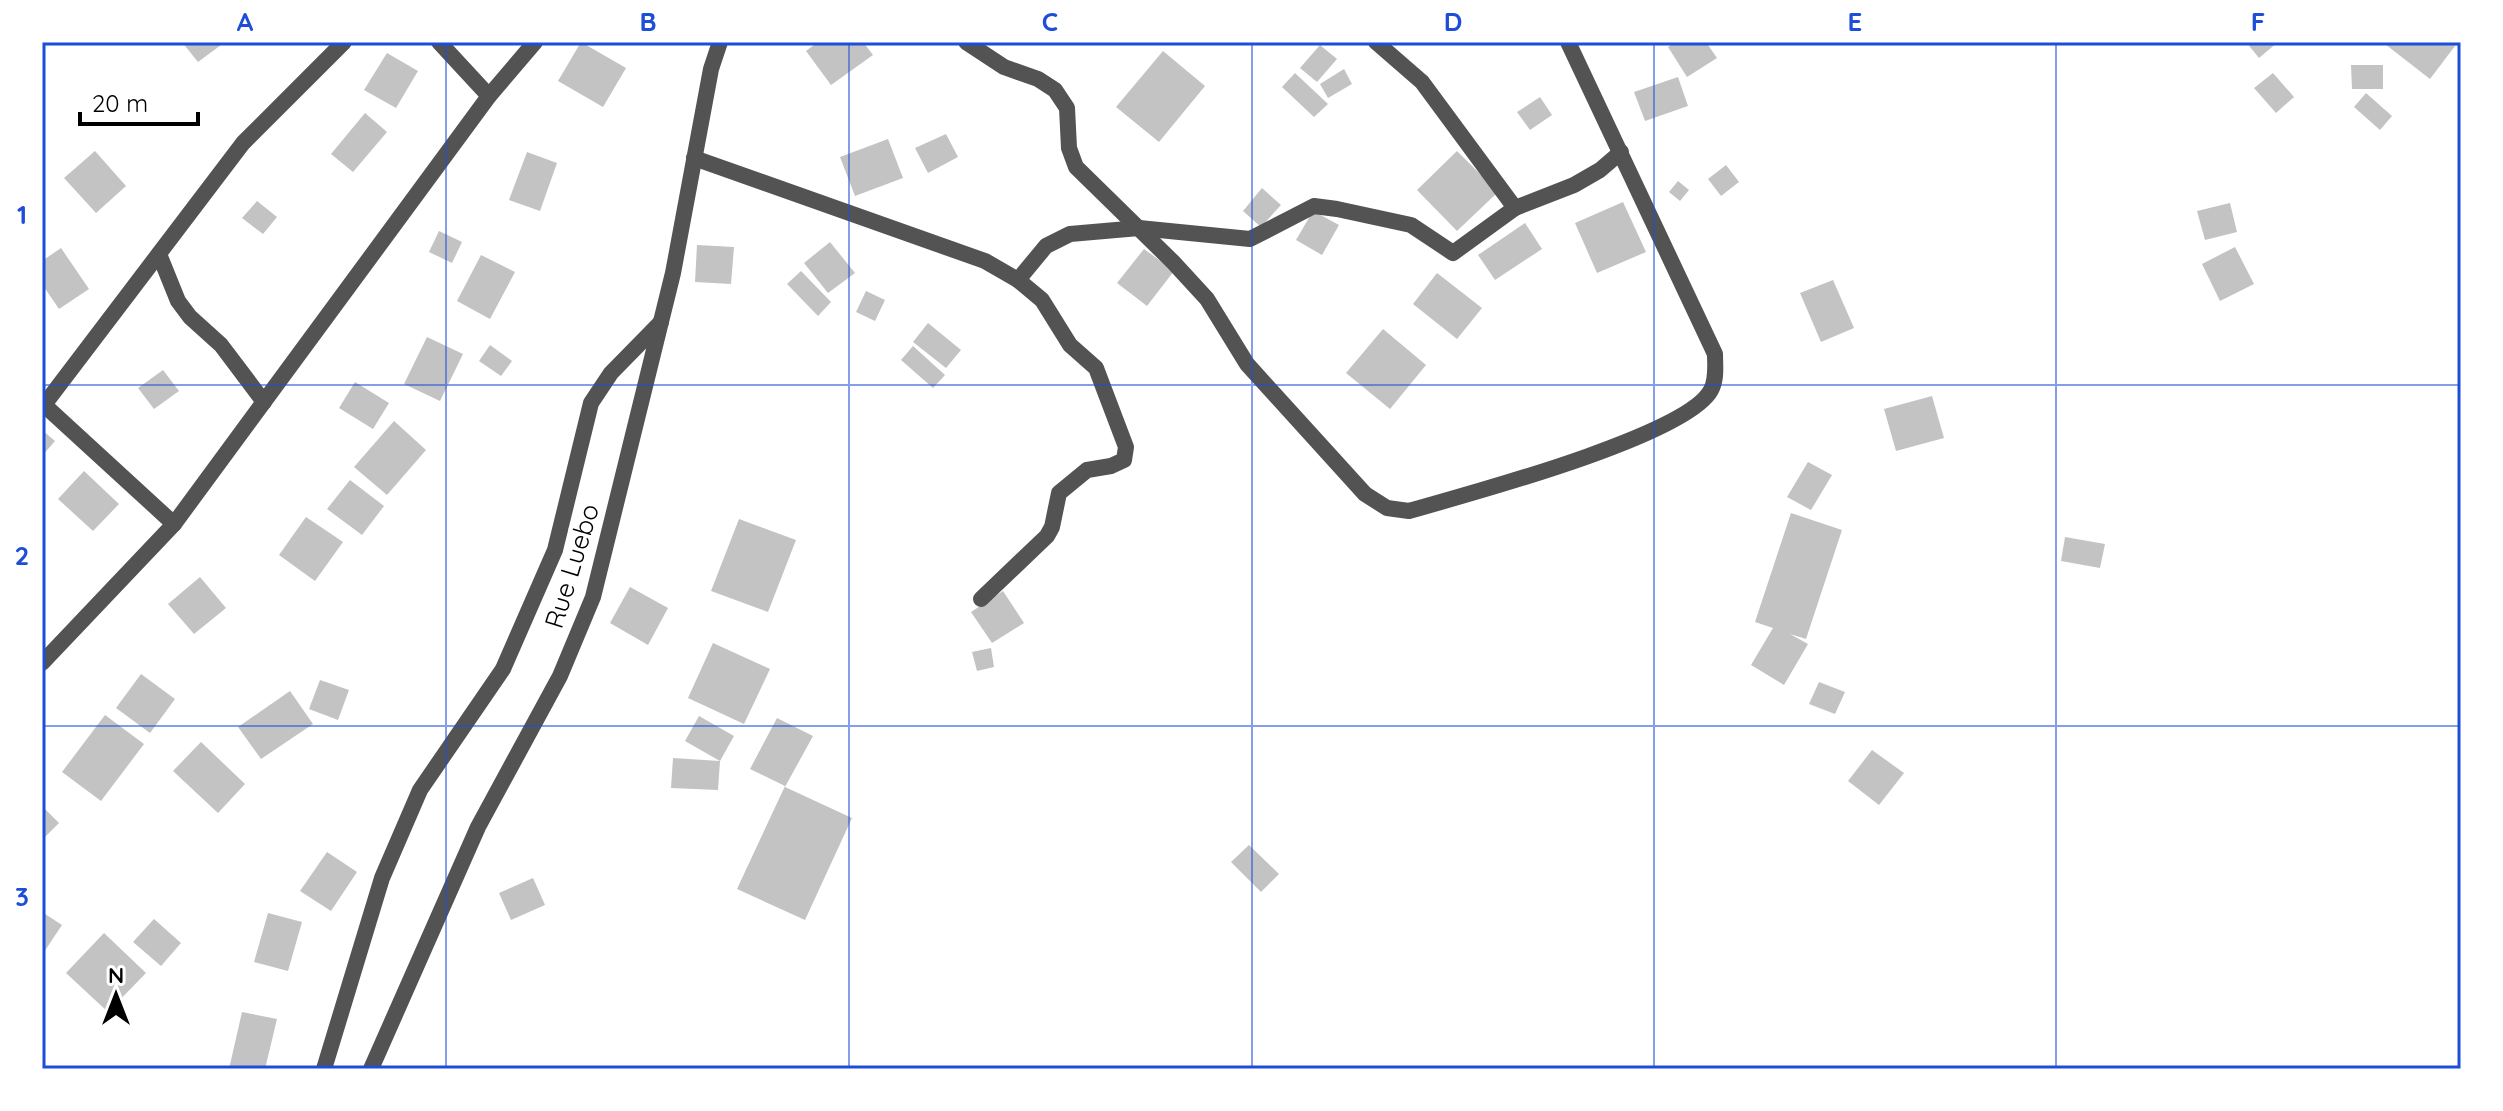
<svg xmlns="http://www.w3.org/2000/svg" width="2503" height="1111" font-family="Quicksand,sans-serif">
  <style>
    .building { fill: #c3c3c3 }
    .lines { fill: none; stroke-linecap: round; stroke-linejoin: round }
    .service { stroke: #535353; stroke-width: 16 }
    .minor { stroke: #535353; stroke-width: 16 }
    .tertiary { stroke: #535353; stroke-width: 16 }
    .grid { fill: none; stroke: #1d4ed8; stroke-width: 2; stroke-opacity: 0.55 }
    .labels { text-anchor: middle; stroke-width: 8; stroke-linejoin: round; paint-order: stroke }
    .street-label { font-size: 26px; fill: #000; stroke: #fff }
    .neatline { fill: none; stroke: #1d4ed8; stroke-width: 3 }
    .grid-label { font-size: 26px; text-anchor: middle; font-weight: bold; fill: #1d4ed8 }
  </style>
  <rect width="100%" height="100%" fill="#fff"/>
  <g class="building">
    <path d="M182 42H225L198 62Z"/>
    <path d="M581 42 626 68 603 107 558 81Z"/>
    <path d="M818 42H863L873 55 831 85 806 51Z"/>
    <path d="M1676 42H1706L1717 58 1687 77 1668 47Z"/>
    <path d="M2246 42H2278L2259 58Z"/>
    <path d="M2387 42H2458L2430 79 2385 44Z"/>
    <path d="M1320 45 1337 59 1317 82 1300 68Z"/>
    <path d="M1163 51 1205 86 1159 142 1116 107Z"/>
    <path d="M387 53 418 71 396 108 364 90Z"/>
    <path d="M2351 65H2383V89H2352Z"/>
    <path d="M1344 69 1352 84 1328 98 1320 84Z"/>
    <path d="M1295 73 1328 104 1314 117 1282 87Z"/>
    <path d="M2273 73 2294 97 2276 113 2254 88Z"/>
    <path d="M1678 77 1688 106 1645 121 1634 92Z"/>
    <path d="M2366 93 2392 116 2380 130 2354 107Z"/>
    <path d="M1540 97 1552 115 1530 130 1517 112Z"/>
    <path d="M365 113 387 132 353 172 331 154Z"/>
    <path d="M946 134 958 157 928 173 915 148Z"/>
    <path d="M888 139 903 178 855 196 840 157Z"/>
    <path d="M95 151 126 186 96 213 64 178Z"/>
    <path d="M1457 151 1498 192 1457 231 1417 190Z"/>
    <path d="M527 152 557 163 540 211 509 200Z"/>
    <path d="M1726 165 1739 182 1721 196 1708 179Z"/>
    <path d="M1678 181 1689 190 1680 201 1669 192Z"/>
    <path d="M1262 188 1281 205 1261 227 1243 211Z"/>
    <path d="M257 201 277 217 263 234 242 218Z"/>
    <path d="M1623 202 1646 252 1597 273 1575 223Z"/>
    <path d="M2230 203 2237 232 2205 240 2197 211Z"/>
    <path d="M1313 211 1339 225 1322 255 1296 240Z"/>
    <path d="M1525 223 1542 249 1495 280 1478 255Z"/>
    <path d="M439 231 462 242 452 263 429 252Z"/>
    <path d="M830 242 855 273 828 293 804 263Z"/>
    <path d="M697 245 734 247 731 284 695 282Z"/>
    <path d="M2235 247 2254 284 2220 301 2202 264Z"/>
    <path d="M61 248 89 289 59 309 42 284V261Z"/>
    <path d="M1144 249 1174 271 1147 306 1117 283Z"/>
    <path d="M481 255 515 272 490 319 457 301Z"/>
    <path d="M801 271 831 302 818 316 787 284Z"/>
    <path d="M1437 273 1482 308 1457 339 1413 304Z"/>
    <path d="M1833 280 1854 328 1821 342 1800 293Z"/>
    <path d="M866 291 885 300 875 321 856 312Z"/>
    <path d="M928 323 961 350 946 368 913 342Z"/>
    <path d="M1383 329 1426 365 1390 409 1346 373Z"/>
    <path d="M427 337 463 354 440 401 404 384Z"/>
    <path d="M490 345 512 361 501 376 479 361Z"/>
    <path d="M913 346 945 375 933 388 901 360Z"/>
    <path d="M163 370 179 391 154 409 138 388Z"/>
    <path d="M355 382 389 403 373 429 339 408Z"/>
    <path d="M1932 396 1944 438 1896 451 1884 409Z"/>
    <path d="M394 421 426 450 387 495 354 467Z"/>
    <path d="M42 430 55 441 42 456Z"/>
    <path d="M1808 462 1832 475 1811 510 1787 497Z"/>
    <path d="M84 471 119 504 93 531 58 499Z"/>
    <path d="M350 480 384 506 362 535 327 509Z"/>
    <path d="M1791 513 1842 530 1806 639 1790 634 1808 644 1784 685 1751 665 1773 628 1755 622Z"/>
    <path d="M306 517 343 542 315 581 279 555Z"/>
    <path d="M739 519 796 540 768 612 711 591Z"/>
    <path d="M2065 537 2105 544 2100 568 2061 561Z"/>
    <path d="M200 577 226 608 194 634 168 604Z"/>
    <path d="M630 587 668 608 648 645 610 623Z"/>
    <path d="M1003 591 1024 623 992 643 971 612Z"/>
    <path d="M713 643 770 669 744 724 688 698Z"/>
    <path d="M991 648 994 667 977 671 972 652Z"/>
    <path d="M141 674 175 699 150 733 116 708Z"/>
    <path d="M320 680 349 690 338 720 309 709Z"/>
    <path d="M1819 682 1845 692 1835 714 1809 704Z"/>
    <path d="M290 691 313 724 261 759 238 727Z"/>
    <path d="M105 715 144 744 101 801 62 772Z"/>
    <path d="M699 716 734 736 720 761 685 741Z"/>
    <path d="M777 718 813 736 785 787 852 818 805 920 737 889 785 786 750 769Z"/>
    <path d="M201 742 245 784 218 813 173 771Z"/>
    <path d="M1872 750 1904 773 1879 805 1848 781Z"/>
    <path d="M673 758 720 761 718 790 671 788Z"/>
    <path d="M42 806 59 823 42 840Z"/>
    <path d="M1249 845 1279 874 1261 892 1231 862Z"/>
    <path d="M327 852 357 872 331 911 300 891Z"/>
    <path d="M533 878 545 905 511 920 499 893Z"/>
    <path d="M42 912 62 925 42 955Z"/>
    <path d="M268 913 302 922 288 971 254 962Z"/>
    <path d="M154 919 181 943 161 966 133 942Z"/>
    <path d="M104 933 146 973 108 1012 66 973Z"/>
    <path d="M242 1012 277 1019 265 1069H229Z"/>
  </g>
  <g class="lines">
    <g class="service">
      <path d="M439 42 489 96"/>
      <path d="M966 42 1004 67 1038 79 1055 90 1067 108 1069 148 1076 167 1173 262 1207 299 1247 364 1365 494 1387 508 1409 511C1465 495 1687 436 1711 390 1717 379 1715 365 1715 354L1568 42"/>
      <path d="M1376 42 1422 82 1515 208"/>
      <path d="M694 158 985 261 1018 280 1042 300 1070 345 1096 368 1126 447 1124 460 1111 466 1087 470 1059 493 1052 527 1047 536 981 599"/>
      <path d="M159 254 178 301 190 317 221 345 264 402"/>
      <path d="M1018 280 1046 246 1070 234 1139 228 1250 239 1314 206 1337 209 1411 225 1453 253 1515 208 1574 185 1600 170 1621 152"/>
      <path d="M42 403 174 524"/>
      <path d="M44 405 243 143 344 42"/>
      <path d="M324 1069 382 878 420 790 503 669 555 550 591 403 611 373 661 322"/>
    </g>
    <path class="minor" d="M42 663 174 524 489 96 535 42"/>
    <path class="tertiary" d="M371 1069 478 827 560 676 593 597 673 273 711 69 720 42"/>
  </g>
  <path class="grid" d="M446 42V1069M849 42V1069M1252 42V1069M1654 42V1069M2056 42V1069M42 385H2461M42 726H2461"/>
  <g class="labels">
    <g class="street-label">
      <text transform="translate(572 566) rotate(-73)" y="9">Rue Luebo</text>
    </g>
  </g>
  <rect width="2503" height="1111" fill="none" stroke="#ffffff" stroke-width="88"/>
  <g transform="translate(116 995)" stroke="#ffffff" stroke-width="6" paint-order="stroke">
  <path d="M0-6L14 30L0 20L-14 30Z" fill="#000000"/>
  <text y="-12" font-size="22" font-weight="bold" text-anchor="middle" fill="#000000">N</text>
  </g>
  <path d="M80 112v12h118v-12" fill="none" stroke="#000000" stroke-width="4"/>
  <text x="92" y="112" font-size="24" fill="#000000" stroke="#ffffff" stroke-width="6" paint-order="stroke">20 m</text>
  <rect x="44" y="44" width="2415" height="1023" class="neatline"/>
  <g class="grid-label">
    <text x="245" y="31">A</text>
    <text x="648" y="31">B</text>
    <text x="1050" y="31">C</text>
    <text x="1453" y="31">D</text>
    <text x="1855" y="31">E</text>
    <text x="2258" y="31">F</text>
    <text x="22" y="224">1</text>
    <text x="22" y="565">2</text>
    <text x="22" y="906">3</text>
  </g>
</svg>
